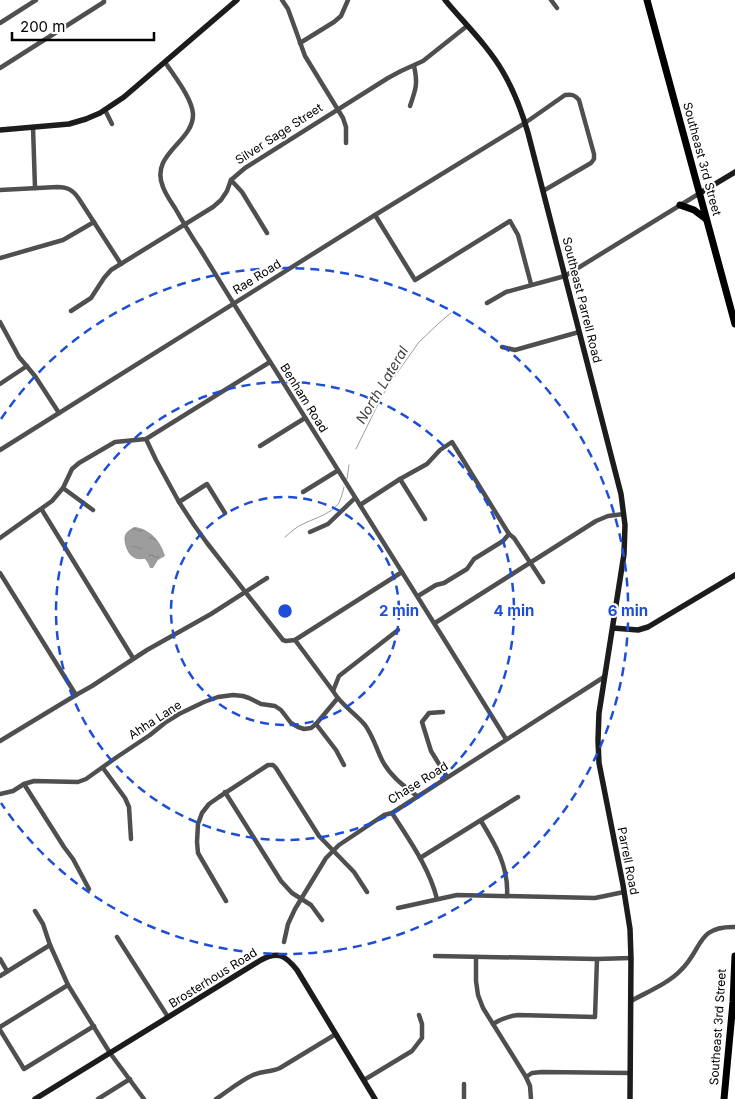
<svg xmlns="http://www.w3.org/2000/svg" width="735" height="1099" font-family="Inter,sans-serif">
  <style>
    .water { fill: url(#water-ripples) }
    .lines { fill: none; stroke-linecap: round; stroke-linejoin: round }
    .stream { stroke: #9d9d9d; stroke-width: 1 }
    .street { stroke: #4f4f4f; stroke-width: 4.5 }
    .secondary { stroke: #1c1c1c; stroke-width: 5.5 }
    .primary { stroke: #000; stroke-width: 7 }
    .ring { fill: none; stroke: #1d4ed8; stroke-width: 2.5; stroke-dasharray: 9 6 }
    .labels { text-anchor: middle; stroke-width: 4; stroke-linejoin: round; paint-order: stroke }
    .street-label { font-size: 12px; fill: #000; stroke: #fff }
    .water-label { font-size: 14px; font-style: italic; fill: #3e3e3e; stroke: #fff }
    .centre { fill: #1d4ed8; stroke: #fff; stroke-width: 2.5 }
    .ring-label { font-size: 15px; text-anchor: middle; font-weight: bold; fill: #1d4ed8; stroke: #fff; stroke-width: 4; stroke-linejoin: round; paint-order: stroke }
  </style>
  <defs>
    <pattern id="water-ripples" width="26" height="14" patternUnits="userSpaceOnUse" patternTransform="scale(1.25)"><rect width="26" height="14" fill="#9d9d9d"/><path d="M2 4q2-2 4 0t4 0M15 11q2-2 4 0t4 0" fill="none" stroke="#858585"/></pattern>
  </defs>
  <rect width="100%" height="100%" fill="#fff"/>
  <path class="water" d="M134 527C149 528 161 541 165 556L158 560 153 568H150L148 563 145 559C141 559 136 560 133 557 127 554 123 541 125 535 127 531 131 529 134 527Z"/>
  <g class="lines">
    <g class="stream">
      <path d="M356 449 382 396 397 373 419 342 439 323 451 313"/>
      <path d="M347 479 349 465"/>
      <path d="M285 537C291 532 297 526 305 523 316 518 332 513 339 503 341 498 343 492 344 487"/>
    </g>
    <g class="street">
      <path d="M282 0 288 9 305 56 343 118 346 127V143"/>
      <path d="M551 0 557 8"/>
      <path d="M0 23 36 0"/>
      <path d="M300 43 334 22 341 16 348 0"/>
      <path d="M165 62C174 76 192 98 193 114 194 142 149 154 163 187 166 195 171 202 175 208 183 222 191 236 200 249 225 290 250 330 276 371 353 494 430 616 506 739"/>
      <path d="M0 68 104 2V0"/>
      <path d="M410 106C416 89 418 83 414 66"/>
      <path d="M105 110 112 124"/>
      <path d="M33 127 35 188"/>
      <path d="M231 180 242 192 267 233"/>
      <path d="M0 190 57 187C68 187 73 190 79 199L121 264"/>
      <path d="M375 215 415 280 510 221 518 235 531 284"/>
      <path d="M0 258 63 240 94 222"/>
      <path d="M487 303 506 292 565 276 700 193"/>
      <path d="M71 311 91 298 104 278 111 270 213 207 221 200 227 191 231 180 245 168 388 78 401 71 423 61 467 26"/>
      <path d="M0 322 19 357 35 376 59 413"/>
      <path d="M502 347 515 350 579 332"/>
      <path d="M0 384 27 366"/>
      <path d="M146 439 156 460 179 502 194 525 207 543 283 640 286 641 295 640 402 572"/>
      <path d="M260 446 305 418"/>
      <path d="M0 450 375 215 525 123 565 95C572 94 575 95 579 100L594 154V159L591 163 543 191"/>
      <path d="M400 479 425 519"/>
      <path d="M63 488 93 510"/>
      <path d="M303 492 337 471"/>
      <path d="M179 502 207 484 225 513"/>
      <path d="M360 505 400 479 427 464 440 450 452 442 509 534 514 538 543 582"/>
      <path d="M42 510 133 658"/>
      <path d="M310 532 328 524 355 498"/>
      <path d="M0 538 52 501 63 488 72 469 79 463 115 442 146 439 270 362"/>
      <path d="M0 573 76 695"/>
      <path d="M418 596 436 585 444 583 467 569 474 559 503 541 509 534"/>
      <path d="M435 623 596 521 608 516 624 514"/>
      <path d="M295 640 333 691C341 705 355 713 365 725 373 736 376 748 382 760 390 776 404 786 417 796"/>
      <path d="M333 691 339 676 398 630"/>
      <path d="M443 712 429 713 422 722 431 751 447 777"/>
      <path d="M316 724 336 750 344 765"/>
      <path d="M0 741 76 695 92 686 147 650 211 614 267 578"/>
      <path d="M103 768 125 798 129 807 131 839"/>
      <path d="M24 784 64 847 73 859 89 889"/>
      <path d="M225 792 281 881 292 893 311 905 322 920"/>
      <path d="M0 794 13 791 24 784 34 781 78 782 86 779 117 757 150 735 166 722 179 714 204 702 218 697 233 695 243 696 249 698 261 704 275 706 281 710 291 723 298 727 304 729 311 728 316 724 337 699"/>
      <path d="M392 813C409 840 429 867 437 899"/>
      <path d="M481 821C495 844 509 867 507 896"/>
      <path d="M420 858 518 797"/>
      <path d="M226 901 198 853 197 842 198 824 202 813 209 804 219 797 268 765H273L276 768 319 836 354 872 367 892"/>
      <path d="M398 908 457 895 595 898 624 892"/>
      <path d="M35 911 43 924 50 945 68 985 110 1053 144 1099"/>
      <path d="M117 937 168 1017"/>
      <path d="M284 942 288 924 295 909 326 858 339 845 384 815 392 813 604 677"/>
      <path d="M435 956 597 959 631 958"/>
      <path d="M476 957V981L478 995 483 1008 526 1077 530 1086 531 1099"/>
      <path d="M0 959 7 971"/>
      <path d="M0 976 50 945"/>
      <path d="M631 1001C647 992 669 983 681 970 703 949 696 926 735 927"/>
      <path d="M493 1024C501 1019 508 1016 518 1015L595 1017 597 959"/>
      <path d="M0 1027 68 985"/>
      <path d="M0 1030 24 1069 94 1026"/>
      <path d="M526 1077 532 1073 542 1072 630 1073"/>
      <path d="M364 1080 412 1051 422 1038V1024L419 1015"/>
      <path d="M98 1099 130 1079"/>
      <path d="M216 1099C228 1091 240 1081 253 1075 262 1071 272 1072 280 1068L336 1034"/>
      <path d="M464 1099V1084"/>
    </g>
    <g class="secondary">
      <path d="M445 0C465 24 488 46 503 72 514 91 522 112 528 133L621 494 625 525 624 554 599 713 598 740 599 763 623 885 630 929 631 958 630 1099"/>
      <path d="M0 130 69 124 86 119 100 113 124 97 237 0"/>
      <path d="M700 193 735 172"/>
      <path d="M613 628 638 630 648 627 735 575"/>
      <path d="M35 1099 261 960C278 951 285 955 297 970L375 1099"/>
    </g>
    <g class="primary">
      <path d="M647 0 735 324"/>
      <path d="M680 205 694 210 706 219"/>
      <path d="M724 1099 733 1002 735 956"/>
    </g>
  </g>
  <g class="ring">
    <circle cx="285" cy="611" r="114"/>
    <circle cx="285" cy="611" r="229"/>
    <path d="M1 419A343 343 0 1 1 1 803"/>
  </g>
  <g class="labels">
    <g class="street-label">
      <text transform="translate(279 134) rotate(-33)" y="4">Silver Sage Street</text>
      <text transform="translate(702 159) rotate(75)" y="4">Southeast 3rd Street</text>
      <text transform="translate(257 277) rotate(-32)" y="4">Rae Road</text>
      <text transform="translate(582 300) rotate(76)" y="4">Southeast Parrell Road</text>
      <text transform="translate(304 398) rotate(58)" y="4">Benham Road</text>
      <text transform="translate(155 720) rotate(-33)" y="4">Ahha Lane</text>
      <text transform="translate(418 783) rotate(-32)" y="4">Chase Road</text>
      <text transform="translate(628 861) rotate(79)" y="4">Parrell Road</text>
      <text transform="translate(213 978) rotate(-32)" y="4">Brosterhous Road</text>
      <text transform="translate(718 1027) rotate(-86)" y="4">Southeast 3rd Street</text>
    </g>
    <g class="water-label">
      <text transform="translate(382 385) rotate(-59)" y="5">North Lateral</text>
    </g>
  </g>
  <circle cx="285" cy="611" r="8" class="centre"/>
  <g class="ring-label">
    <text x="399" y="616">2 min</text>
    <text x="514" y="616">4 min</text>
    <text x="628" y="616">6 min</text>
  </g>
  <path d="M12 32v8h142v-8" fill="none" stroke="#000000" stroke-width="2.5"/>
  <text x="20" y="32" font-size="15" fill="#000000" stroke="#ffffff" stroke-width="4" paint-order="stroke">200 m</text>
</svg>
